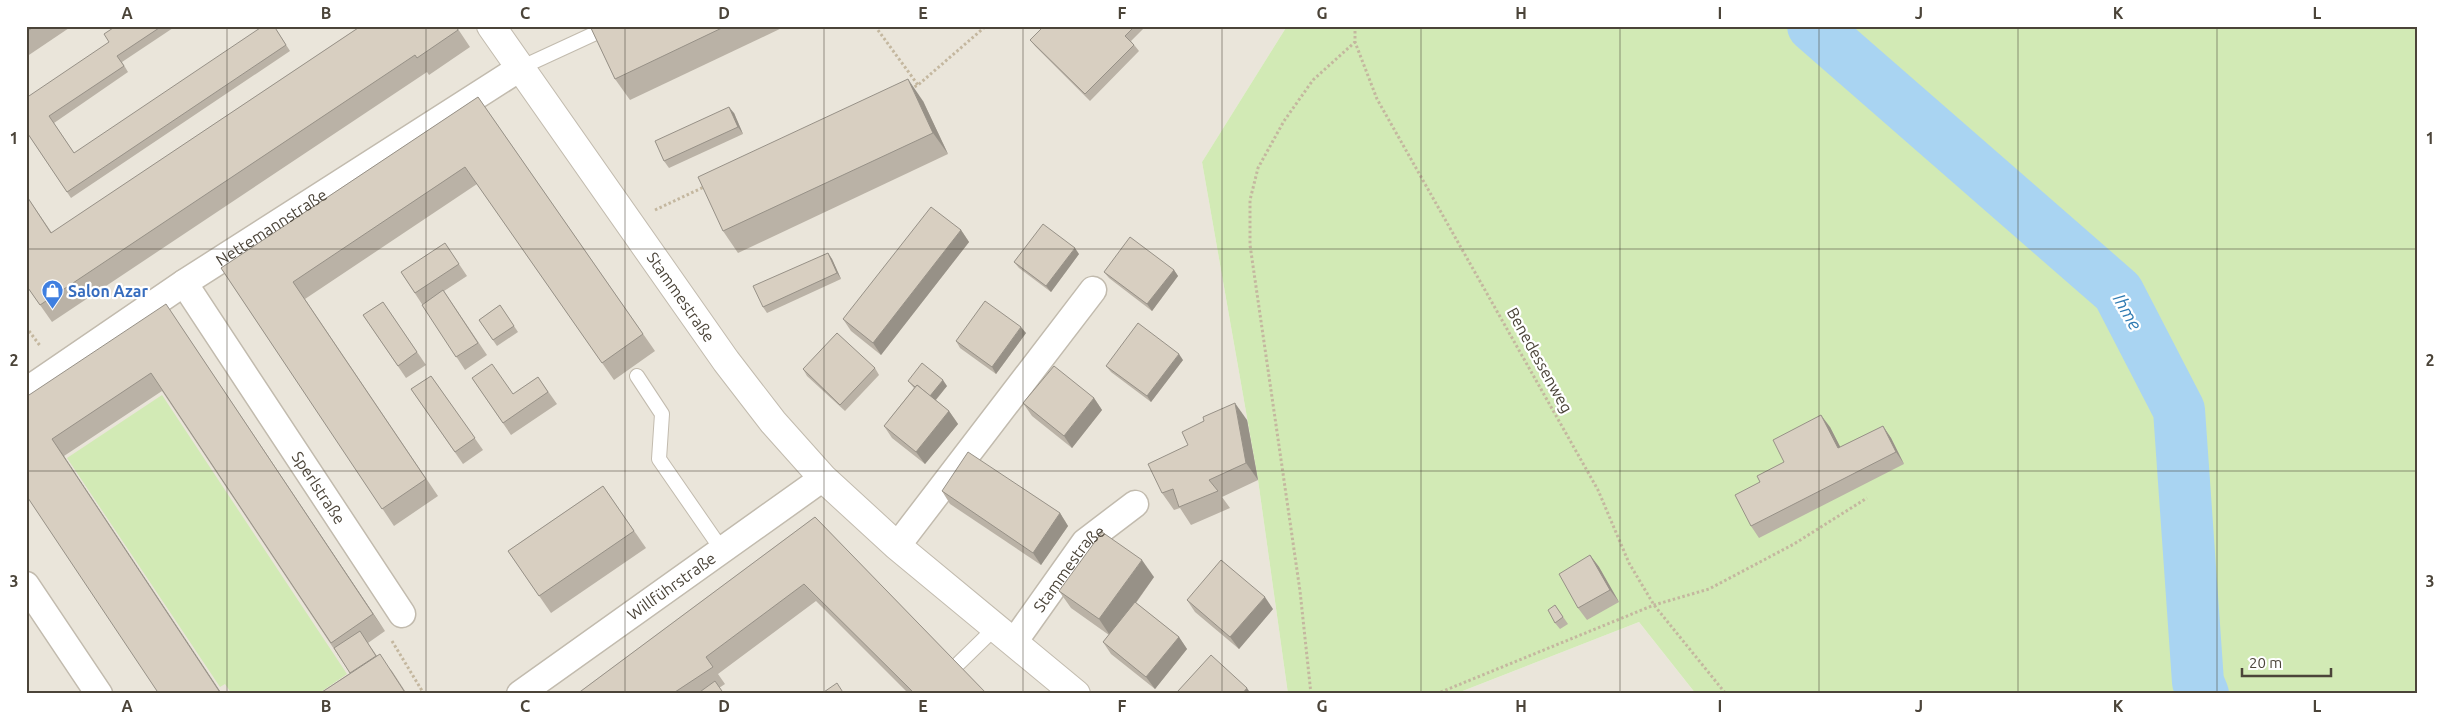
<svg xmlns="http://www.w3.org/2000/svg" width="2444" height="720" font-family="Ubuntu,sans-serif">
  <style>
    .residential { fill: #eae5da }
    .green { fill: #d2eab5 }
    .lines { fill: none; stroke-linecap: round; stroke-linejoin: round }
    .river { stroke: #a9d4f2; stroke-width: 52 }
    .service-casing { stroke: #c2bbae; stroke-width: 16 }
    .minor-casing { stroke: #c2bbae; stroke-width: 29 }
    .tertiary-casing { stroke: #c2bbae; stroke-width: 30 }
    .path { stroke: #c4b79f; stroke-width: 3; stroke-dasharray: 2.5 2.5; stroke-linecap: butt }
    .service { stroke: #fff; stroke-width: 14 }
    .minor { stroke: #fff; stroke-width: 26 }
    .tertiary { stroke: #fff; stroke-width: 28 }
    .wall { fill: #bab2a6 }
    .shaded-wall { fill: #979187 }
    .building { fill: #d8cfc1; stroke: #979187 }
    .grid { fill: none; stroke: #4b4439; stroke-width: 1; stroke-opacity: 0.55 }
    .labels { text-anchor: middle; stroke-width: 4.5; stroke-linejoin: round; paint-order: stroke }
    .street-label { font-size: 16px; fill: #4b4439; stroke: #fff }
    .shop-label { font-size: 16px; font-weight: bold; fill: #366cbe; stroke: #fff; text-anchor: start }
    .water-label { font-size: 18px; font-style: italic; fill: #2e7ab2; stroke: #fff }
    .neatline { fill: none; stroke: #4b4439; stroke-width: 2 }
    .grid-label { font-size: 16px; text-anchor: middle; font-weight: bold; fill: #4b4439 }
  </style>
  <rect width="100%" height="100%" fill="#f6f3ec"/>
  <g class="residential">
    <path d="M26 26H1287L1202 162 1258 480 1288 694H26Z"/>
    <path d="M1639 622 1696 694H1455Z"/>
  </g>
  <g class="green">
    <path d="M1287 26H2418V694H1696L1639 622 1455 694H1288L1258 480 1202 162Z"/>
    <path d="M162 395 347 674 318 694H232L225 684 220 687 67 458Z"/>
  </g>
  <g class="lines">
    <path class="river" d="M1813 26 2118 292 2179 410 2198 682 2203 694"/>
    <defs>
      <g id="service">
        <path d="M520 68 611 26"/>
        <path d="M637 376 662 414 659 459 722 550"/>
        <path d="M956 666 996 627"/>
      </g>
      <g id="minor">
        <path id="s1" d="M184 283 402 614"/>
        <path id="s2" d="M26 391 184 283 520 68"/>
        <path d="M897 546 1093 290"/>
        <path d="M26 585 99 694"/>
        <path id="s3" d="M1014 642 1085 542 1135 504"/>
        <path id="s4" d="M520 694 823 478"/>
      </g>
      <g id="tertiary">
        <path id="s5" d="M491 26 726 361 773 422 823 478 897 546 1076 694"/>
      </g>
    </defs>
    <use href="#service" class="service-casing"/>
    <use href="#minor" class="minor-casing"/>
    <use href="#tertiary" class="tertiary-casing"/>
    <g class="path">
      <path d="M875 26 918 85"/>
      <path d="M1355 26V42L1377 99 1598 490 1629 563 1654 605 1726 694"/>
      <path d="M910 89 918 85 986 26"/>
      <path d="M655 210 706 186"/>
      <path d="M26 327 41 347"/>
      <path d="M392 641 424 694"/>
      <path d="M1311 694 1300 591 1250 245V200L1258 168 1284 121 1313 80 1355 42"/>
      <path d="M1436 694 1654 605 1709 589 1794 544 1867 498"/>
    </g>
    <use href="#service" class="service"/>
    <use href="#minor" class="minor"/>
    <use href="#tertiary" class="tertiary"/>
  </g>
  <g class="wall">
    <path d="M26 26H72L26 57Z"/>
    <path d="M116 26H176L122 62 128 72 54 123 74 153 274 26 290 51 71 198 26 131 109 42Z"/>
    <path d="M361 26H456L470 47 429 75 427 72 52 322 26 285V195L52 233Z"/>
    <path d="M590 26H786L630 100 615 79Z"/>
    <path d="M1044 26H1146L1131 41 1139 51 1090 101 1035 46 1030 40Z"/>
    <path d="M478 97 655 351 614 380 477 184 305 299 438 496 394 526 221 268Z"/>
    <path d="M923 101 948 154 738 253 723 231Z"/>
    <path d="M734 113 743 134 669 168 664 161Z"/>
    <path d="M961 230 969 242 881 355 851 331 843 319Z"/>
    <path d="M828 253 832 259 841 279 767 313 763 307Z"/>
    <path d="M1079 254 1051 292 1019 268 1014 262Z"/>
    <path d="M453 255 467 276 444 291 487 355 465 370 401 272Z"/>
    <path d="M1174 270 1178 276 1152 311 1109 278 1104 272Z"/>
    <path d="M383 302 426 365 406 378 363 315Z"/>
    <path d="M500 305 518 332 497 346 479 320Z"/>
    <path d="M178 322 385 631 368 643 377 656 392 671 407 694H319L350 673 162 391 64 456 159 694 26 397Z"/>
    <path d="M1026 333 996 374 960 348 956 341Z"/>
    <path d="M1183 360 1151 402 1111 372 1106 366Z"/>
    <path d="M875 368 879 375 845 411 807 376 803 369Z"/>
    <path d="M431 376 483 450 463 464 411 389Z"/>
    <path d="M538 377 557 404 511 435 472 378 513 394Z"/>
    <path d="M908 381 947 386 936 400 949 411 958 424 925 464 892 438 884 426 914 388Z"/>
    <path d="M1094 398 1102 410 1072 448 1032 416 1023 403Z"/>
    <path d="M1247 420 1258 480 1222 497 1230 508 1191 525 1180 508 1174 510 1162 493 1188 445 1204 421Z"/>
    <path d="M1883 426 1891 438 1904 464 1759 538 1751 526 1760 482 1830 427 1840 447Z"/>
    <path d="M603 486 646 548 551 613 508 551Z"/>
    <path d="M942 491 1060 513 1068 526 1041 565 950 504Z"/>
    <path d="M815 517 987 694H909L816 601 718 674 725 684 719 688 724 694H577Z"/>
    <path d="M1590 555 1599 567 1619 602 1587 620 1578 608Z"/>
    <path d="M1154 577 1136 603 1179 637 1187 649 1155 689 1111 654 1103 642 1109 635 1071 608 1059 591Z"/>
    <path d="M1187 600 1273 609 1239 649 1195 612Z"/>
    <path d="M1555 605 1568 624 1560 629 1555 623Z"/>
  </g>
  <g class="shaded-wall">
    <path d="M908 79 923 101 948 154 933 133Z"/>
    <path d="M729 107 734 113 743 134 738 127Z"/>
    <path d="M961 230 969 242 881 355 873 343Z"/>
    <path d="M1075 248 1079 254 1051 292 1046 286Z"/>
    <path d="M828 253 832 259 841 279 837 273Z"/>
    <path d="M1174 270 1178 276 1152 311 1147 304Z"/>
    <path d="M166 304 178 322 385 631 373 614Z"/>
    <path d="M1021 327 1026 333 996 374 992 367Z"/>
    <path d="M1179 354 1183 360 1151 402 1147 396Z"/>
    <path d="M943 380 947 386 933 403 928 397Z"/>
    <path d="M1094 398 1102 410 1072 448 1064 436Z"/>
    <path d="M1235 403 1247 420 1258 480 1246 463Z"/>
    <path d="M949 411 958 424 925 464 916 452Z"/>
    <path d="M1821 415 1830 427 1847 460 1838 448Z"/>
    <path d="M1883 426 1891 438 1904 464 1896 452Z"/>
    <path d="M52 439 64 456 222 694H221Z"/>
    <path d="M1060 513 1068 526 1041 565 1033 553Z"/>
    <path d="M1590 555 1599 567 1619 602 1610 590Z"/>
    <path d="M1142 560 1154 577 1111 637 1099 619Z"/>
    <path d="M1265 597 1273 609 1239 649 1230 637Z"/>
    <path d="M1179 637 1187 649 1155 689 1146 677Z"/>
    <path d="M1247 688 1251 694H1242Z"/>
  </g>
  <g class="building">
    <path d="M26 26H35L26 32Z"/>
    <path d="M116 26H162L117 56 124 66 49 116 74 153 263 26H274L286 45 67 192 26 131V98L109 42 104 34Z"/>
    <path d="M361 26H456L458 30 417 58 415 55 40 305 26 285V195L51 233Z"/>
    <path d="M590 26H726L615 79Z"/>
    <path d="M1044 26H1135L1125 36 1134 45 1085 94 1030 40Z"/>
    <path d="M908 79 933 133 723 231 698 177Z"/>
    <path d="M478 97 643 334 602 363 465 167 293 282 426 479 382 509 221 268Z"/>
    <path d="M729 107 738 127 664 161 655 141Z"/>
    <path d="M931 207 961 230 873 343 843 319Z"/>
    <path d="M1043 224 1075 248 1046 286 1014 262Z"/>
    <path d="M1130 237 1174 270 1147 304 1104 272Z"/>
    <path d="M445 243 459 264 415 293 401 272Z"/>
    <path d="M828 253 837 273 763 307 753 286Z"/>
    <path d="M443 290 478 343 456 357 422 305Z"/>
    <path d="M985 301 1021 327 992 367 956 341Z"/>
    <path d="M383 302 417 352 398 366 363 315Z"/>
    <path d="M166 304 373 614 331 643 151 373 52 439 221 694H159L26 495V397Z"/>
    <path d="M500 305 514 326 493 340 479 320Z"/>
    <path d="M1138 323 1179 354 1147 396 1106 366Z"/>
    <path d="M837 333 875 368 840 405 803 369Z"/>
    <path d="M922 363 943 380 930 396 917 385 915 387 908 381Z"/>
    <path d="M492 364 513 394 538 377 548 392 503 423 472 378Z"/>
    <path d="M1054 366 1094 398 1064 436 1023 403Z"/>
    <path d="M431 376 475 438 455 452 411 389Z"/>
    <path d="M917 385 949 411 916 452 884 426Z"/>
    <path d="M1235 403 1246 463 1209 480 1218 491 1179 507 1173 489 1162 493 1148 464 1188 445 1182 432 1204 421 1203 417Z"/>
    <path d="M1821 415 1838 448 1883 426 1896 452 1751 526 1735 495 1760 482 1757 476 1784 462 1773 440Z"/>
    <path d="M968 452 1060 513 1033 553 942 491Z"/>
    <path d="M603 486 634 531 539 596 508 551Z"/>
    <path d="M815 517 987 694H915L804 584 706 657 713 667 672 694H577Z"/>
    <path d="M1102 532 1142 560 1099 619 1059 591Z"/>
    <path d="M1590 555 1610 590 1578 608 1559 574Z"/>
    <path d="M1221 560 1265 597 1230 637 1187 600Z"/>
    <path d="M1135 602 1179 637 1146 677 1103 642Z"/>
    <path d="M1555 605 1563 617 1555 623 1548 610Z"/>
    <path d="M360 631 376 656 350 673 334 648Z"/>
    <path d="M380 654 406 694H319Z"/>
    <path d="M1211 655 1247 688 1242 694H1181L1178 691Z"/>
    <path d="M715 681 724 694H697Z"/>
    <path d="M837 683 844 694H821Z"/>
  </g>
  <path class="grid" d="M227 26V694M426 26V694M625 26V694M824 26V694M1023 26V694M1222 26V694M1421 26V694M1620 26V694M1819 26V694M2018 26V694M2217 26V694M26 249H2418M26 471H2418"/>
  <defs>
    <symbol id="shop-pin" viewBox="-11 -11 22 30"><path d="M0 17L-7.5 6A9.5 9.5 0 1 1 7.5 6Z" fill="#3f7fe0" stroke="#fff"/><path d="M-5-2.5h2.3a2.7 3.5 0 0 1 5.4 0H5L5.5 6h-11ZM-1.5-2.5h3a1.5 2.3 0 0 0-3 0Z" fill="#fff"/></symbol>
  </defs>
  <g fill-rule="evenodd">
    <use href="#shop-pin" x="40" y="278" width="25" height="34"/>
  </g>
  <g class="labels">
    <g class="street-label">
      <text dy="6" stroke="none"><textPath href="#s2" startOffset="295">Nettemannstraße</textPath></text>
      <text dy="6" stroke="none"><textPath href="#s5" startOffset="331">Stammestraße</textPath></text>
      <text transform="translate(1540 360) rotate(61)" y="6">Benedessenweg</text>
      <text dy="6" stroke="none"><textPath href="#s1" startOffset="245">Sperlstraße</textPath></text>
      <text dy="6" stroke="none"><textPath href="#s3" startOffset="92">Stammestraße</textPath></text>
      <text dy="6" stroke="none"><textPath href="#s4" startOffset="186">Willführstraße</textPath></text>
    </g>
    <g class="shop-label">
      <text x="68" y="297">Salon Azar</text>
    </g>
    <g class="water-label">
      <text transform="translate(2127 312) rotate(60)" y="6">Ihme</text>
    </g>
  </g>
  <rect width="2444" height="720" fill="none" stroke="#ffffff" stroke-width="55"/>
  <path d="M2242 668v8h89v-8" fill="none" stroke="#4b4439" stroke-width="2.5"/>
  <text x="2249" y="668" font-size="15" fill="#4b4439" stroke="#ffffff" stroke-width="4" paint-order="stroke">20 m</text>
  <rect x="28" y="28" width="2388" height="664" class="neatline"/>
  <g class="grid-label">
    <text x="127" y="19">A</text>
    <text x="326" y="19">B</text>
    <text x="525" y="19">C</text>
    <text x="724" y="19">D</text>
    <text x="923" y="19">E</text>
    <text x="1122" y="19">F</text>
    <text x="1322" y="19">G</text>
    <text x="1521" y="19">H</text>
    <text x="1720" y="19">I</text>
    <text x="1919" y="19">J</text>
    <text x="2118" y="19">K</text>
    <text x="2317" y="19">L</text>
    <text x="14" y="144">1</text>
    <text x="2430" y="144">1</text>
    <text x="14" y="366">2</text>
    <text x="2430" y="366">2</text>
    <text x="14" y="587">3</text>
    <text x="2430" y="587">3</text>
    <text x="127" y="712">A</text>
    <text x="326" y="712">B</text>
    <text x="525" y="712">C</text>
    <text x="724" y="712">D</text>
    <text x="923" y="712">E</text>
    <text x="1122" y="712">F</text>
    <text x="1322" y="712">G</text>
    <text x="1521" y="712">H</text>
    <text x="1720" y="712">I</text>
    <text x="1919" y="712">J</text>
    <text x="2118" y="712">K</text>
    <text x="2317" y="712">L</text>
  </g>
</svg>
